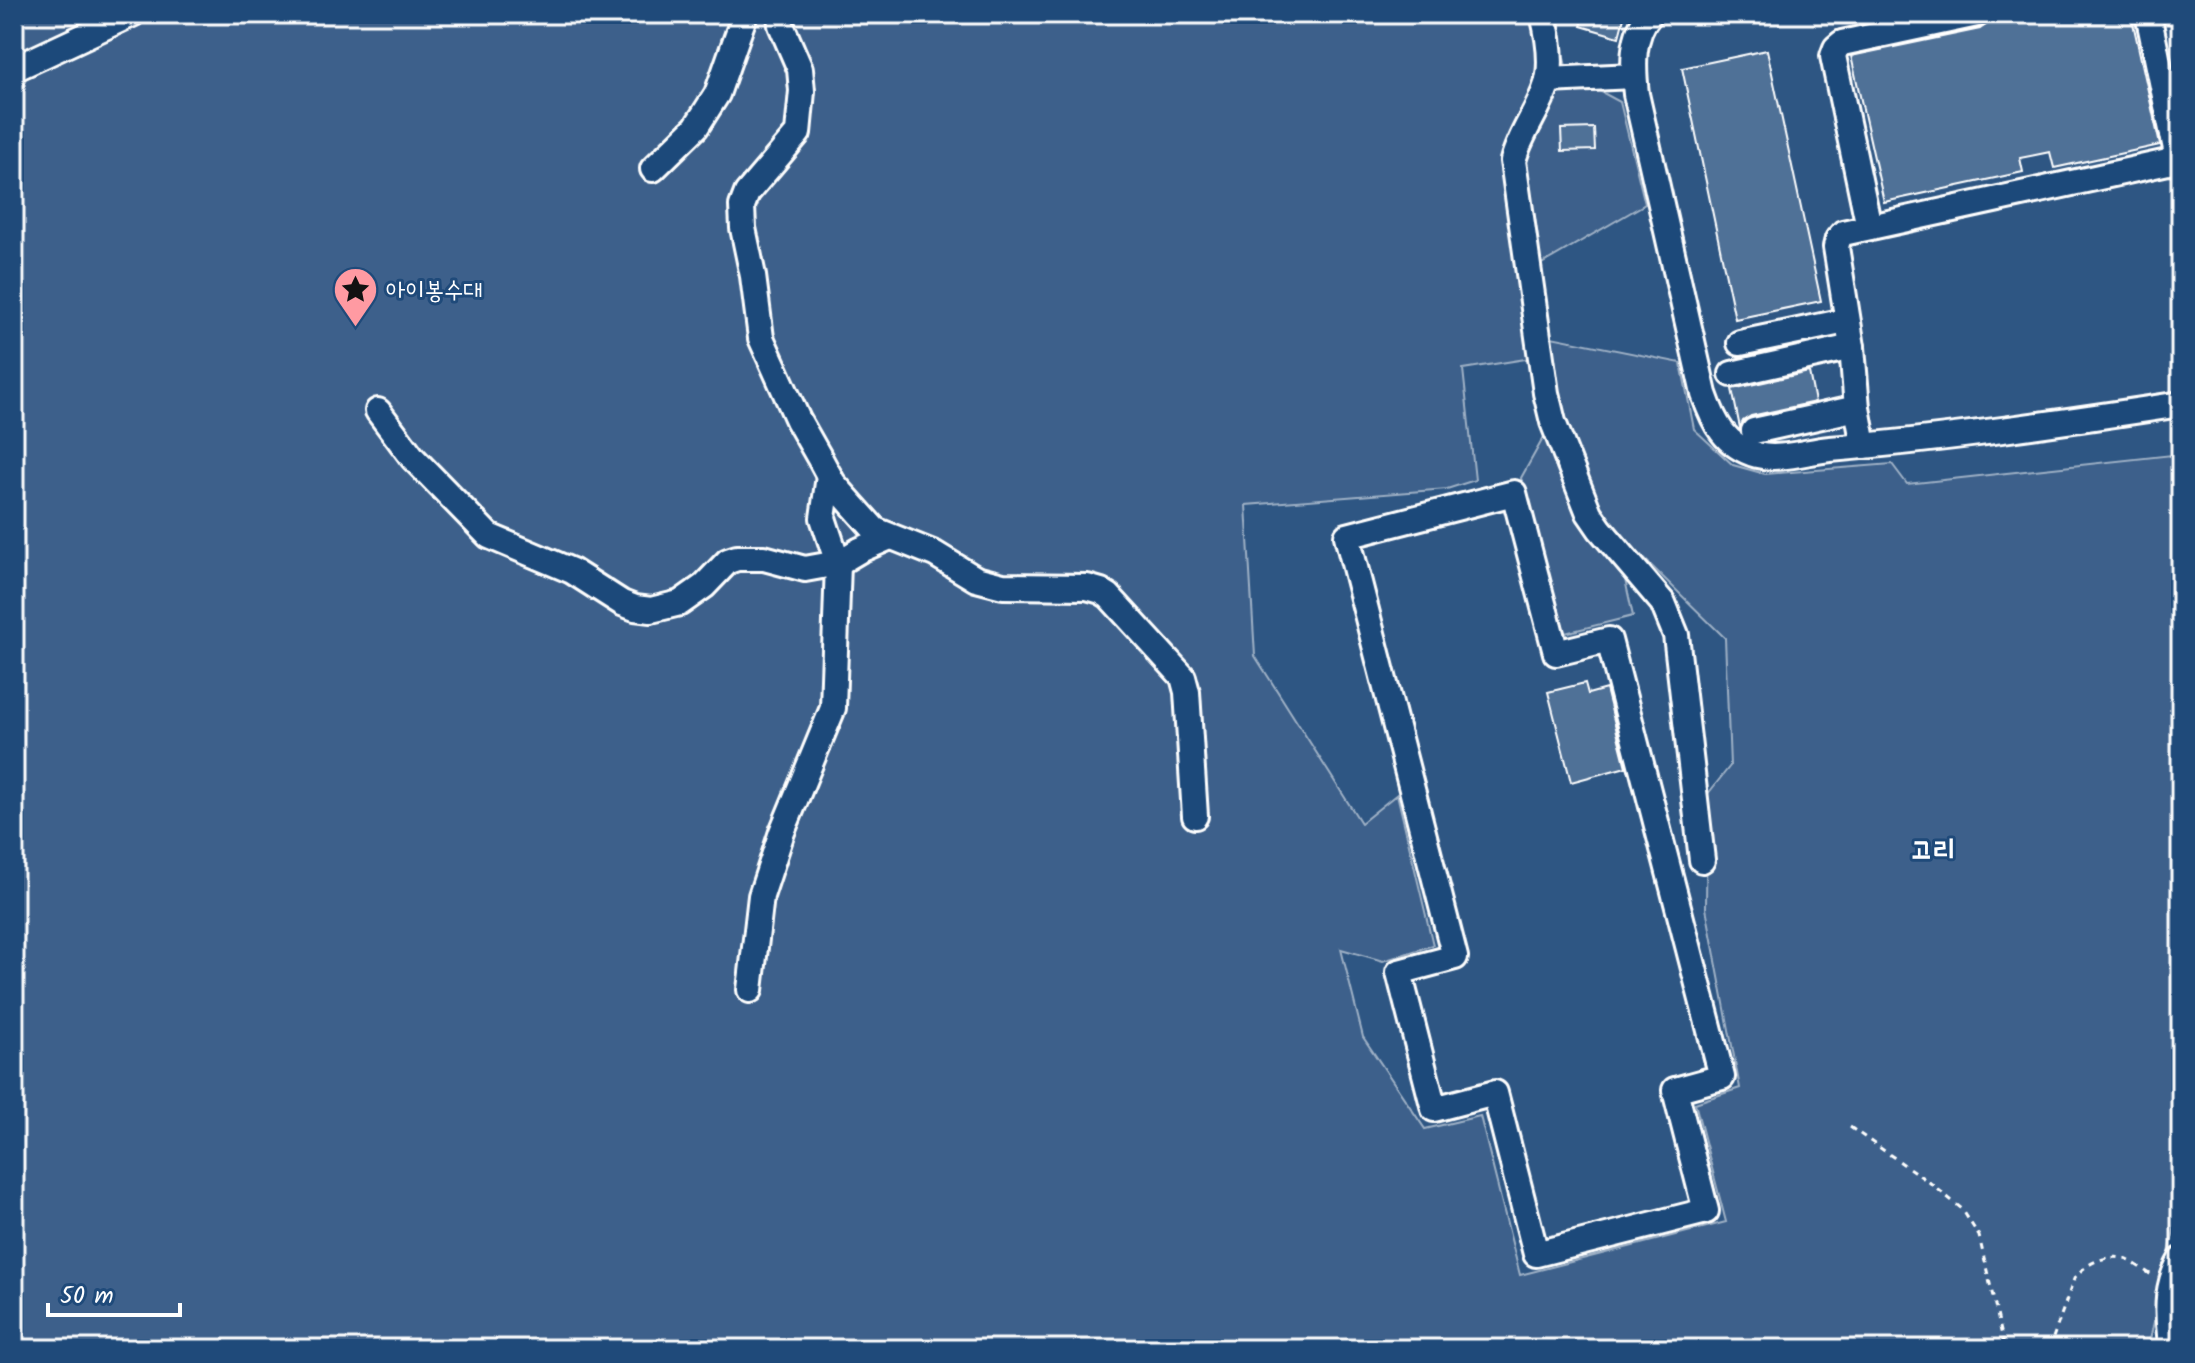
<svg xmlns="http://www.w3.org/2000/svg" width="2195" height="1363" font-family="Kalam,'Poor Story',sans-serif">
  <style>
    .built { fill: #2e5683 }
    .green { fill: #3c618b; stroke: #9eb0c5; stroke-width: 2; fill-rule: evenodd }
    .building { fill: #507197; stroke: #fff; stroke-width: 2 }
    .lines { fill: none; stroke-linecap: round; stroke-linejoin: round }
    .minor-casing { stroke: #fff; stroke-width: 30 }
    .path { stroke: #fff; stroke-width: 3; stroke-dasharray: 6 6; stroke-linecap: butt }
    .minor { stroke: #1f4a7a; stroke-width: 24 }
    .labels { text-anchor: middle; stroke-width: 6; stroke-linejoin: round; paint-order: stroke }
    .poi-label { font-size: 24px; fill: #fff; stroke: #1f4a7a; text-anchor: start }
    .quarter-label { font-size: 28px; font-weight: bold; fill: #fff; stroke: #1f4a7a }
  </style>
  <rect width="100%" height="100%" fill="#1f4a7a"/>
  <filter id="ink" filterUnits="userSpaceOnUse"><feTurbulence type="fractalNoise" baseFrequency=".0125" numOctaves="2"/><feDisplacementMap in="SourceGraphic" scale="16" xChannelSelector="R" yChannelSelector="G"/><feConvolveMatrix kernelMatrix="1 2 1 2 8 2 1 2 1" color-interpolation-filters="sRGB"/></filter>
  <g filter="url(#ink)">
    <g class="built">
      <path d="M1553 14H2181V454L1906 484 1892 464 1764 474 1733 465 1694 429 1681 363 1551 338 1533 269 1568 74Z"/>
      <path d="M1533 358 1545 435 1521 478 1613 528 1725 637 1730 766 1707 795 1706 908 1740 1088 1695 1103 1726 1222 1520 1275 1480 1116 1425 1129 1363 1037 1340 948 1397 795 1362 823 1255 656 1246 505 1447 489 1474 480 1463 369Z"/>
    </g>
    <path class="green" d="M14 14H1553L1568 74 1620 102 1645 204 1533 269 1551 337 1681 363 1694 429 1733 465 1765 474 1892 464 1907 484 2181 454V693L2172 735 2181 738V1198L2148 1349H14ZM1532 358 1545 435 1521 478 1565 633 1633 616 1614 529 1725 638 1730 766 1707 795 1706 908 1740 1088 1695 1103 1726 1222 1520 1275 1480 1116 1425 1129 1363 1037 1341 949 1383 961 1433 945 1397 794 1361 823 1255 656 1246 505 1447 489 1475 480 1463 369Z"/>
    <g class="building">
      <path d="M1585 14H1625L1619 37 1581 26Z"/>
      <path d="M2022 14H2131L2160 145 2054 168 2050 152 2020 158 2023 172 1884 202 1851 56 1980 29 1990 21Z"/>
      <path d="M1767 50 1821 301 1735 319 1682 68Z"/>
      <path d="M1594 128 1595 150 1562 151 1561 129Z"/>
      <path d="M1809 372 1815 402 1751 416 1743 421 1740 428 1732 389Z"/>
      <path d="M1585 683 1588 694 1606 689 1626 767 1571 782 1548 692Z"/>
    </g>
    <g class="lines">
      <defs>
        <g id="minor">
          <path d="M780 14 781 25 800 69 802 91 798 133 747 193 742 206 743 228 753 276 761 338 798 420 819 457 833 483 875 530 935 554 976 579 1003 586 1087 587 1101 591 1109 596 1183 677 1187 692 1195 816"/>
          <path d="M1543 14C1548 34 1553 64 1547 84 1539 111 1520 133 1513 161L1546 393 1553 422 1589 513 1600 529 1663 603 1676 635 1678 652 1702 860"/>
          <path d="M1650 14C1631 35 1633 67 1636 94L1704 394C1714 423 1725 446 1757 455 1780 461 1807 451 1830 449 1948 439 2064 422 2181 404"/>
          <path d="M14 69 132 14"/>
          <path d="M1548 80 1634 76"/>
          <path d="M653 169 696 127 717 94 745 14"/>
          <path d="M1869 227 1833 56 1836 48 1842 43 1977 14"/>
          <path d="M1740 343 1846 321"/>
          <path d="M1732 374 1852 347"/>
          <path d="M378 411 413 458 489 536 572 571 622 603 635 608 651 610 680 603 704 586 728 561 737 558H764L805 569 838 563 833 708 782 832 761 896 750 990"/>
          <path d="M1754 431 1857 408"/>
          <path d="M1864 446 1857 408 1852 347 1836 247 1838 239 1843 233 2168 162 2177 154 2148 14"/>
          <path d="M829 476 823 518 838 563 860 550 890 537"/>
          <path d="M1514 493 1556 653 1609 640 1722 1077 1675 1090 1706 1211 1536 1254 1495 1093 1434 1109 1399 972 1455 957 1347 536Z"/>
          <path d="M2170 1335C2167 1308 2167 1284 2181 1260"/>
        </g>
      </defs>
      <use href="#minor" class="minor-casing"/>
      <g class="path">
        <path d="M1850 1127 1929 1182 1962 1209 1979 1236 2005 1349"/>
        <path d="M2049 1349 2074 1279C2083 1264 2108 1253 2125 1259 2134 1262 2144 1271 2152 1275"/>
      </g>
      <use href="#minor" class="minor"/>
    </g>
  </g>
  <defs>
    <symbol id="sight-pin" viewBox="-11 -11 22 30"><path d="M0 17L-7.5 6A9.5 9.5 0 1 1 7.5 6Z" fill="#ff9aa2" stroke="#1f4a7a"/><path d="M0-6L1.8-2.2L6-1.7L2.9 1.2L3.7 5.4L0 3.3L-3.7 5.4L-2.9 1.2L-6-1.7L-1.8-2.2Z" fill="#111"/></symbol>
  </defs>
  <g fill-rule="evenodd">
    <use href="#sight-pin" x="330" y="264" width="51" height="69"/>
  </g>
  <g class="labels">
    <g class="poi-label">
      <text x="386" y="298">아이봉수대</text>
    </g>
    <g class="quarter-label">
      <text x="1933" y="859">고리</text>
    </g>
  </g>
  <rect width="2195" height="1363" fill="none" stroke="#1f4a7a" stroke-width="48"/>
  <rect x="24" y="24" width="2147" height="1315" fill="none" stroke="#fff" stroke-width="3" filter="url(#ink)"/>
  <path d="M48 1303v12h132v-12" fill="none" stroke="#ffffff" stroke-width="4"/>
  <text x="60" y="1303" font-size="24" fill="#ffffff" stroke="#1f4a7a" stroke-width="6" paint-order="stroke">50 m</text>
</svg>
